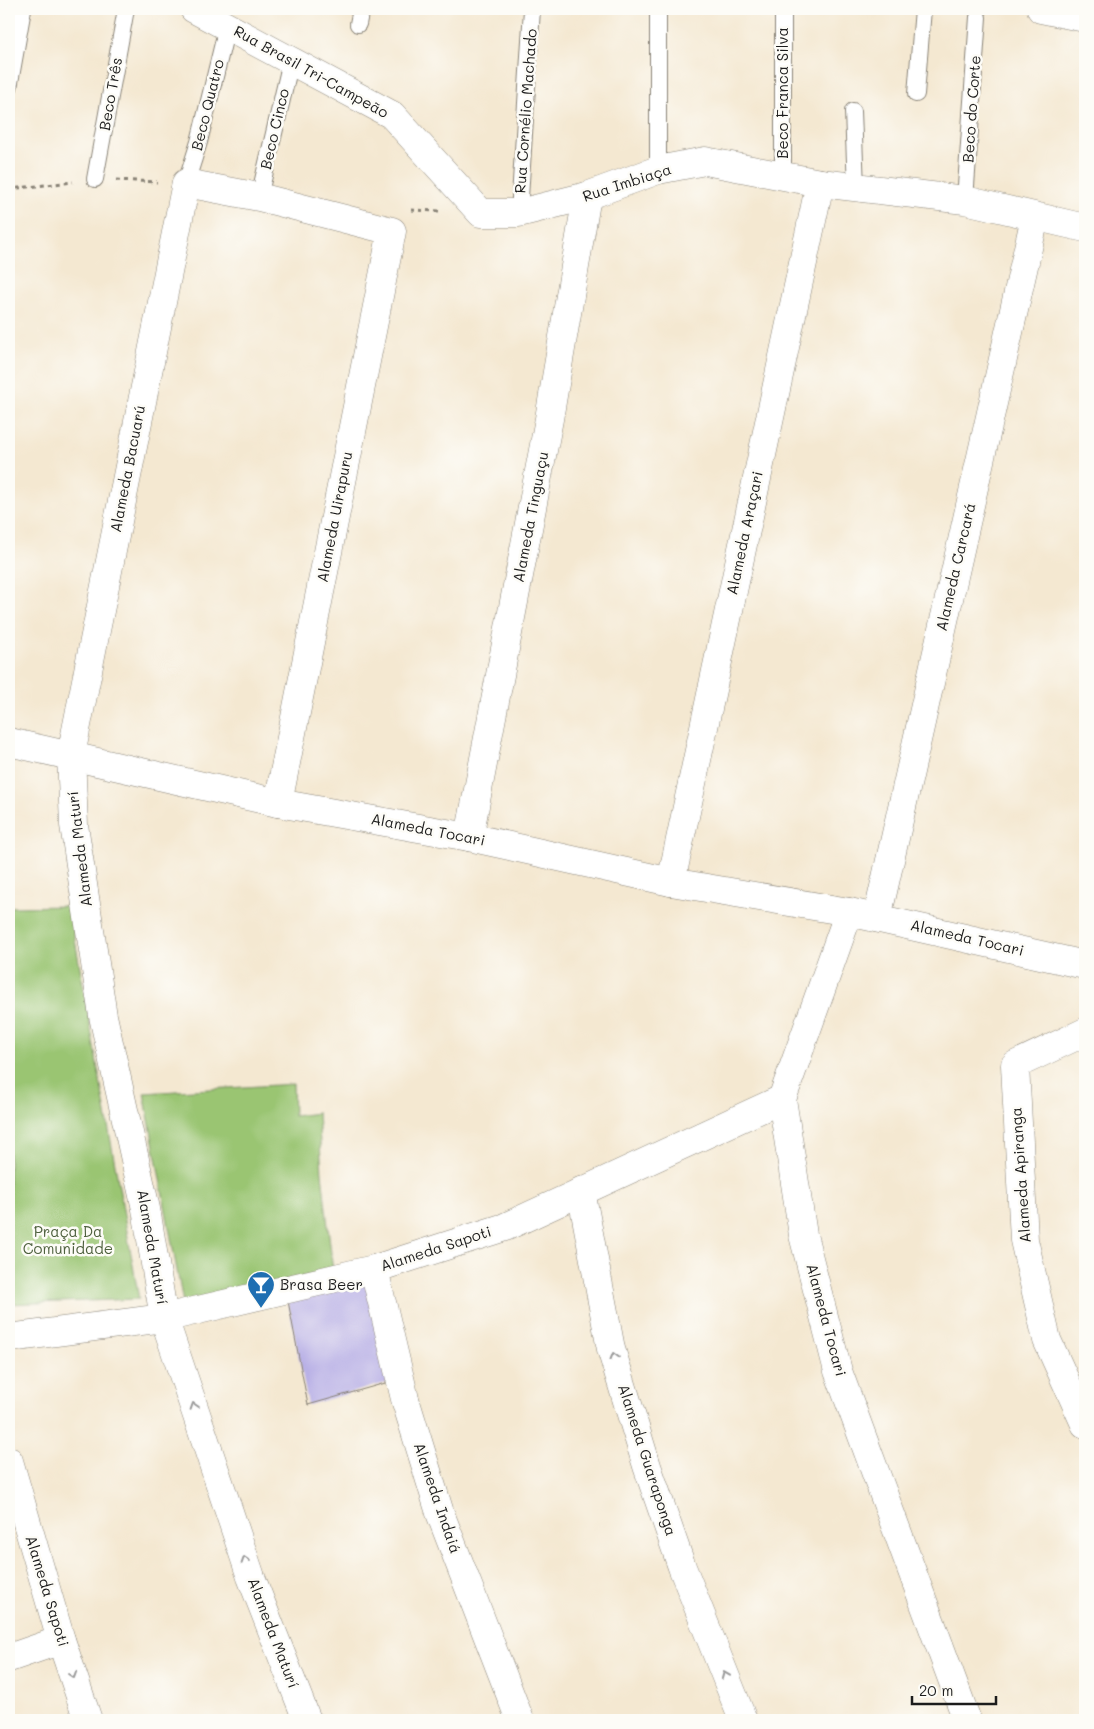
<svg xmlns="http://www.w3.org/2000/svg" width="1094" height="1729" font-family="Mali,sans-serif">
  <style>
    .park { fill: #9ac572; stroke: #5b7047 }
    .building { fill: #b9b1e6 }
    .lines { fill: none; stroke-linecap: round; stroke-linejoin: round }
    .lane-casing { stroke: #888276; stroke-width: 18 }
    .street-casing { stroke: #888276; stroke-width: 29 }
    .primary-casing { stroke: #888276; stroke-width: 29 }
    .path { stroke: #888276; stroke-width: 3; stroke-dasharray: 4 4; stroke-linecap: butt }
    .lane { stroke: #fff; stroke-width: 16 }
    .street { stroke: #fff; stroke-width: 28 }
    .primary { stroke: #fff; stroke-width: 28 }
    .oneway { stroke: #999 }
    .labels { text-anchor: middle; stroke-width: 5; stroke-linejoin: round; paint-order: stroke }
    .street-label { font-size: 15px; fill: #1c1c1c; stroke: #fdfcf7 }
    .park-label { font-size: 15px; fill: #4e603e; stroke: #fdfcf7 }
    .poi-label { font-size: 15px; fill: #1c1c1c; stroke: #fdfcf7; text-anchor: start }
  </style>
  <rect width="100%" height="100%" fill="#fdfcf7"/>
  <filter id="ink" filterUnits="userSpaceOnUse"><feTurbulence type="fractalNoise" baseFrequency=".02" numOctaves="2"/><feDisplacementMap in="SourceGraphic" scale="10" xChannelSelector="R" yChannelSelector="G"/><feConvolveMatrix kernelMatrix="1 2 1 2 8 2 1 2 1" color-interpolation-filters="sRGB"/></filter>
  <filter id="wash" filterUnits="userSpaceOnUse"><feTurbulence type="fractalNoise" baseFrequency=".0096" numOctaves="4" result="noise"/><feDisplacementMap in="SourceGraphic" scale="20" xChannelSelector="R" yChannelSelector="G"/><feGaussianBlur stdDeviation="1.12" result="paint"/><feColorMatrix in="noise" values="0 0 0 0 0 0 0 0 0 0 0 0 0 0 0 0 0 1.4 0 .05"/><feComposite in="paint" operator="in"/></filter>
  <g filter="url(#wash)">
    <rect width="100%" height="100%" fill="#f4e8d1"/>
    <g class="park">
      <path d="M69 906 139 1299 9 1304V907Z"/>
      <path d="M293 1084 294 1116 318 1113 322 1173 333 1271 184 1308 144 1093Z"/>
    </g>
    <g id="blocks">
      <path class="building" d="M373 1282 396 1380 308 1405 288 1301Z"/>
    </g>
  </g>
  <g filter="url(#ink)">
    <use href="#blocks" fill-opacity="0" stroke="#888276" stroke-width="1"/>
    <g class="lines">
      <defs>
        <g id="lane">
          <path d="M783 10V176"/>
          <path d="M358 24 361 9"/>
          <path d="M9 88 23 9"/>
          <path d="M916 94 923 9"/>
          <path d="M853 111 856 188"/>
          <path d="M658 170V9"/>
          <path d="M95 179 126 9"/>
          <path d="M186 183 199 142 227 27"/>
          <path d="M259 197 291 61"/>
          <path d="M965 200 978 17"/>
          <path d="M519 213 532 9"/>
        </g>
        <g id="street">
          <path d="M194 9 392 115 481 213H519L587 196 658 170 705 161 820 183 965 200 1085 228"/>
          <path d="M9 742 278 803 469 837 671 882 849 912 1085 965"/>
          <path d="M278 803 392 231 259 197 186 183 71 755 74 825 103 1016 146 1209 164 1318 251 1577 307 1720"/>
          <path d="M469 837 549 419 587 196"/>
          <path d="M671 882 820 183"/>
          <path d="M849 912 782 1099 803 1235 838 1371 967 1720"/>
          <path d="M877 918 1035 217"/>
          <path d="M1085 1032 1015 1065 1024 1240 1047 1340 1085 1424"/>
          <path d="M581 1191 611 1349 647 1466 682 1567 743 1720"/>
          <path d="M374 1269 405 1399 440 1513 520 1720"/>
          <path d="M9 1338 164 1318 374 1269 505 1227 782 1099"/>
          <path d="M9 1461 61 1640 88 1720"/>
          <path d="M9 1658 61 1640"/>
        </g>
        <path id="primary" d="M1041 9 1085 18"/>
      </defs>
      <use href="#lane" class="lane-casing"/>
      <use href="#street" class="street-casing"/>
      <use href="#primary" class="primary-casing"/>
      <g class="path">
        <path d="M116 180 157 182"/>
        <path d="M9 189 73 182"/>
        <path d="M411 210 442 211"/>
      </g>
      <use href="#lane" class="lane"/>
      <use href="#street" class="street"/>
      <use href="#primary" class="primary"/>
    </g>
    <defs><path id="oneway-chevron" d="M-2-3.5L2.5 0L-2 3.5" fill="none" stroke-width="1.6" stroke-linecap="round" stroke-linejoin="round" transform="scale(1.25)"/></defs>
    <g class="oneway">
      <use href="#oneway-chevron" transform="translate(614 1356) rotate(-106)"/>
      <use href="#oneway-chevron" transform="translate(194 1406) rotate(-108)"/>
      <use href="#oneway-chevron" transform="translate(245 1560) rotate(-108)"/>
      <use href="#oneway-chevron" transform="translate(73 1675) rotate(72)"/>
      <use href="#oneway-chevron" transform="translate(725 1675) rotate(-112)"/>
    </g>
  </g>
  <defs>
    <symbol id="bar-pin" viewBox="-11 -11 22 30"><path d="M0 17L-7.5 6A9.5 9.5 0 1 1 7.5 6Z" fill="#1f6fb2" stroke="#fdfcf7"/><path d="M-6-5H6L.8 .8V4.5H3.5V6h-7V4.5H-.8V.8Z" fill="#fff"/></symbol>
  </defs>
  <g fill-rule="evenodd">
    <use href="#bar-pin" x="245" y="1269" width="32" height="43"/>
  </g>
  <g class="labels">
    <g class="street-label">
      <text transform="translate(311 72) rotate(29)" y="5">Rua Brasil Tri-Campeão</text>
      <text transform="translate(783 93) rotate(-90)" y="5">Beco Franca Silva</text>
      <text transform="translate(111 94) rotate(-80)" y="5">Beco Três</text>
      <text transform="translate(208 105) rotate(-76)" y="5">Beco Quatro</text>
      <text transform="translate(972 109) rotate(-86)" y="5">Beco do Corte</text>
      <text transform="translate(526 111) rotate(-86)" y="5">Rua Cornélio Machado</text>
      <text transform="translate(275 129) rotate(-77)" y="5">Beco Cinco</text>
      <text transform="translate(627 183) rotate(-18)" y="5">Rua Imbiaça</text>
      <text transform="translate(128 469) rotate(-79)" y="5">Alameda Bacuarú</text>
      <text transform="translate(335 517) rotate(-79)" y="5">Alameda Uirapuru</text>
      <text transform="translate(531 517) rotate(-79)" y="5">Alameda Tinguaçu</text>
      <text transform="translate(745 533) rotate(-78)" y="5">Alameda Araçari</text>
      <text transform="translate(956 567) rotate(-77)" y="5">Alameda Carcará</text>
      <text transform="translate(428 830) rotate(11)" y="5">Alameda Tocari</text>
      <text transform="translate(80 849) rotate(-97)" y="5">Alameda Maturí</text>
      <text transform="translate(967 938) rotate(13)" y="5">Alameda Tocari</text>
      <text transform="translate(1021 1175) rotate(-94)" y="5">Alameda Apiranga</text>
      <text transform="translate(152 1247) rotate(80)" y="5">Alameda Maturí</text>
      <text transform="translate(436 1249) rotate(-18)" y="5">Alameda Sapoti</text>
      <text transform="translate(826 1320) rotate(75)" y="5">Alameda Tocari</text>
      <text transform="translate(647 1460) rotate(72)" y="5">Alameda Guaraponga</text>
      <text transform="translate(437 1498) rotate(71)" y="5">Alameda Indaiá</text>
      <text transform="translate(47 1591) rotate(73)" y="5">Alameda Sapoti</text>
      <text transform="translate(273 1633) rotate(69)" y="5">Alameda Maturí</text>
    </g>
    <g class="park-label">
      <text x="68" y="1237">Praça Da<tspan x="68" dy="17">Comunidade</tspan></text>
    </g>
    <g class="poi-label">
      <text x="280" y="1290">Brasa Beer</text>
    </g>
  </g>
  <rect width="1094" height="1729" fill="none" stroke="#fdfcf7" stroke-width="30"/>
  <path d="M912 1696v8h84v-8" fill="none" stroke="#1c1c1c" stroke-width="2.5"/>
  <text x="919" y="1696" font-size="15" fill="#1c1c1c" stroke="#fdfcf7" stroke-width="4" paint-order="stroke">20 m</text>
</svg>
